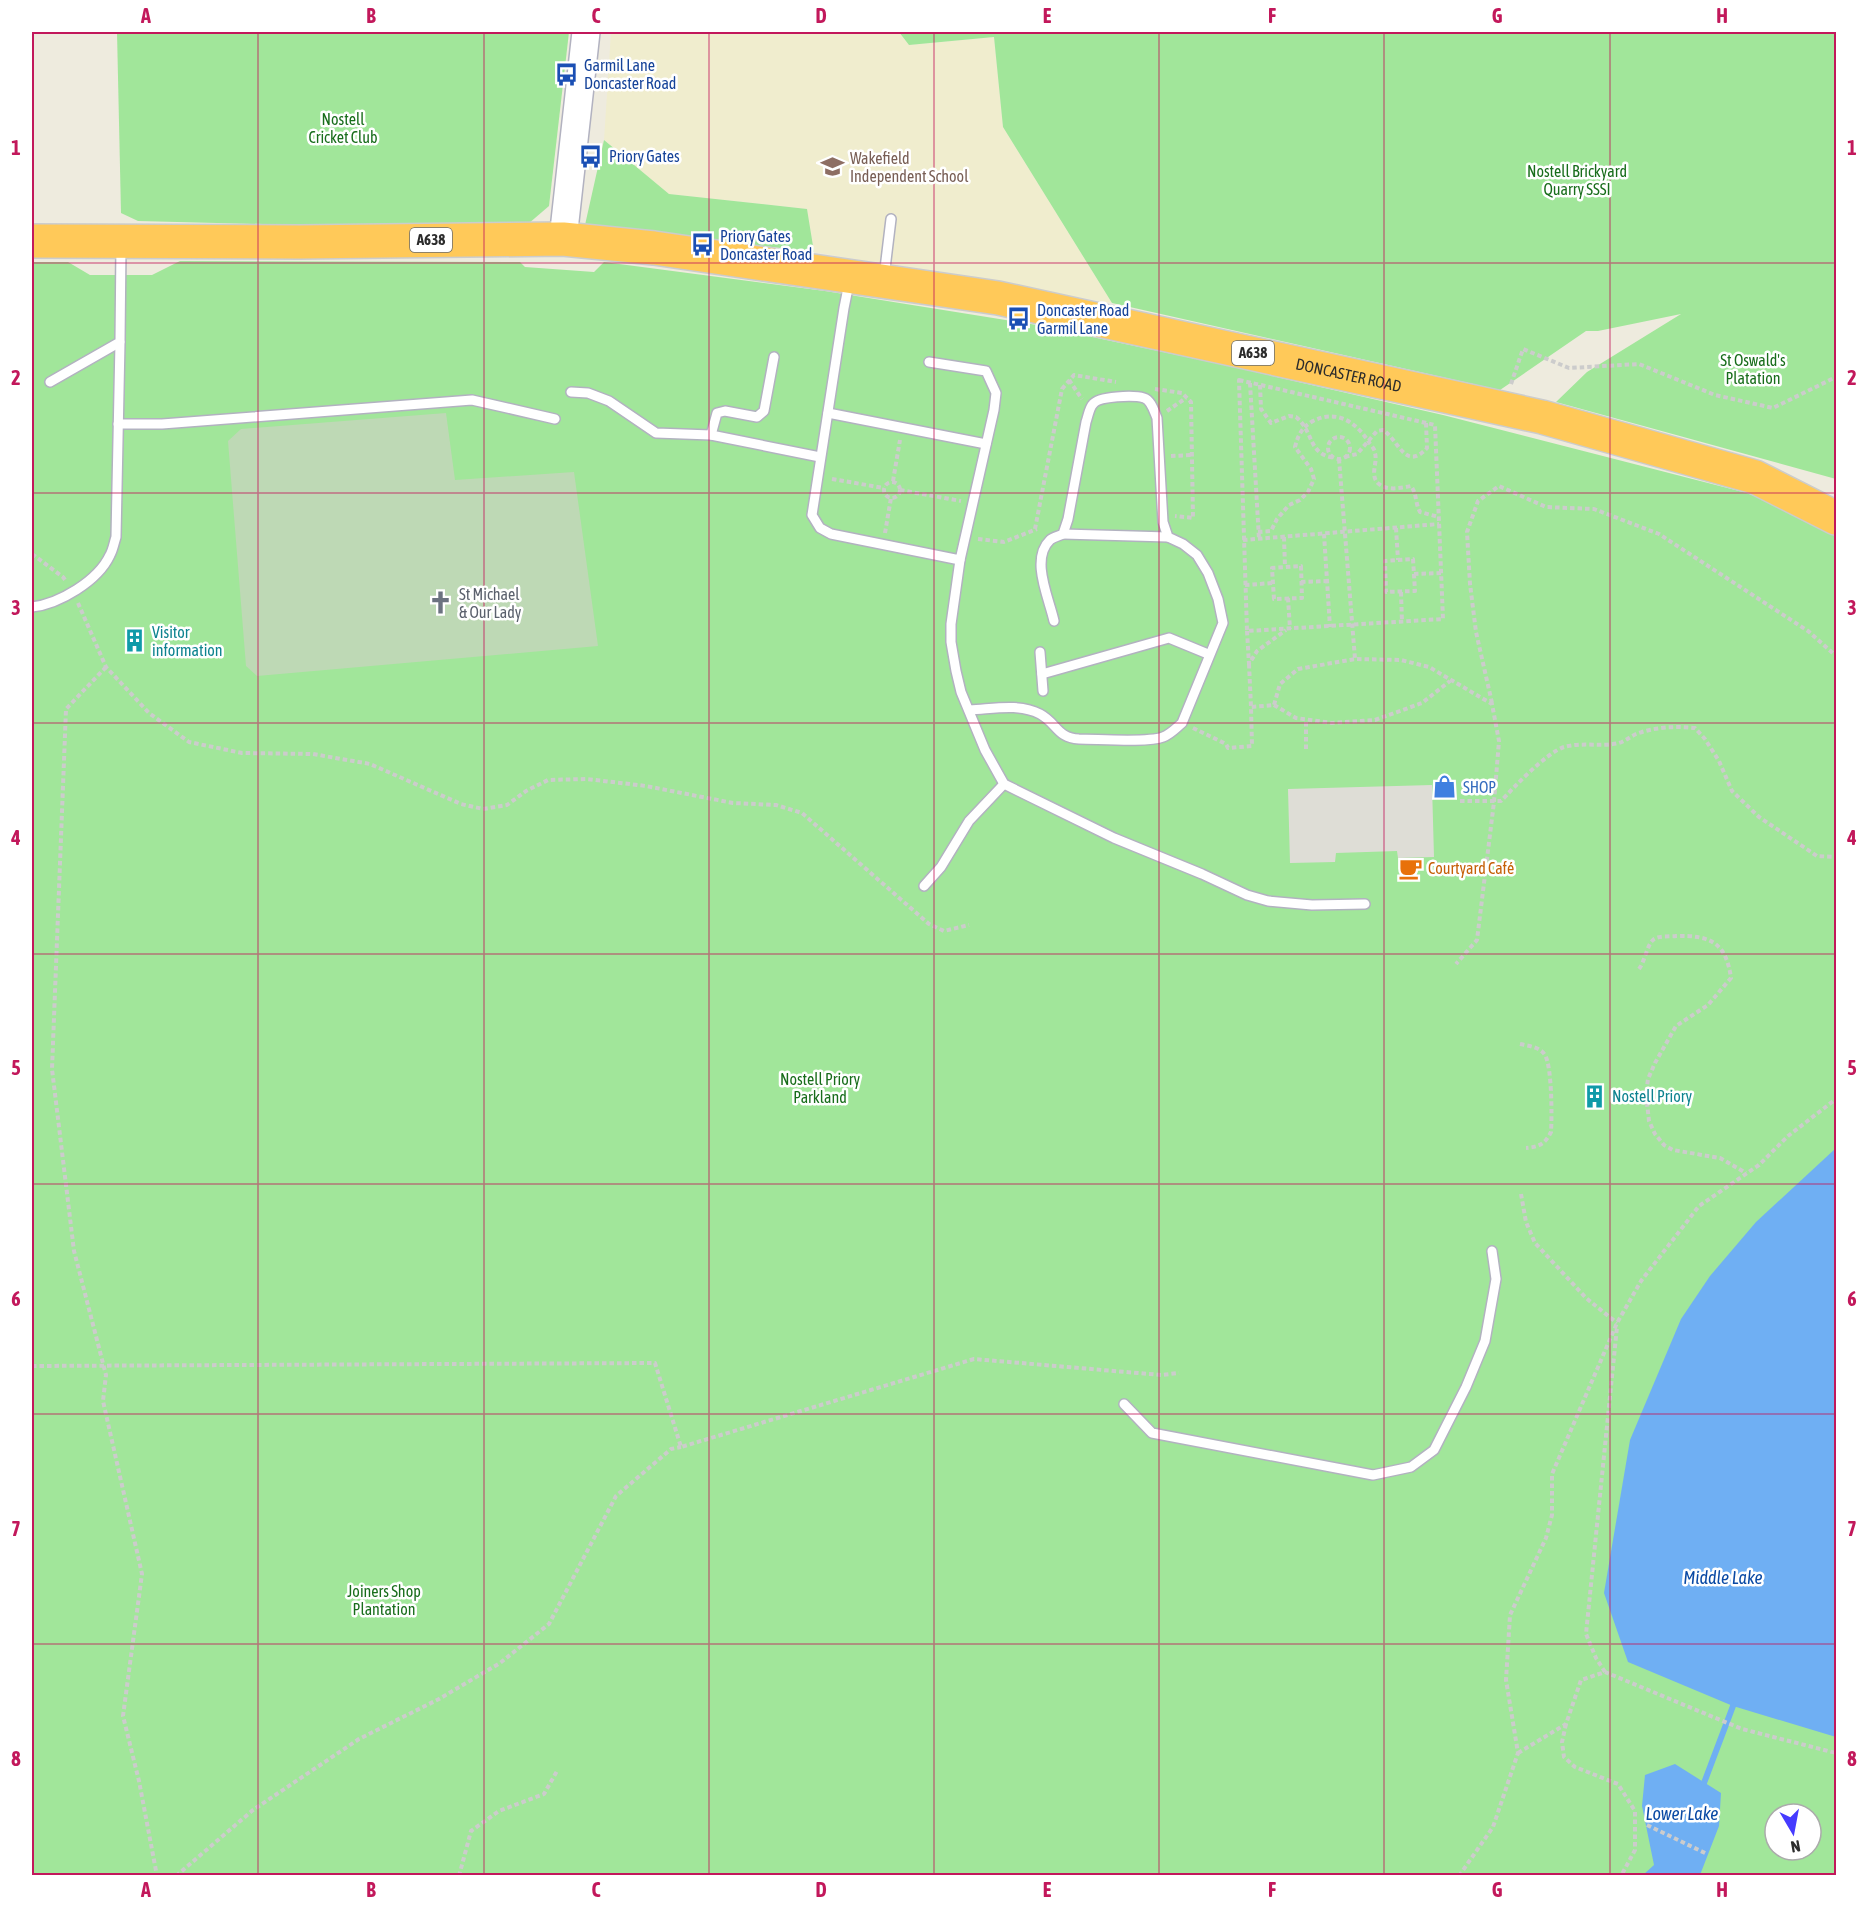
<svg xmlns="http://www.w3.org/2000/svg" width="1868" height="1907" font-family="'Asap Condensed',sans-serif">
  <style>
    .education { fill: #f0edce }
    .green { fill: #a1e69a; fill-rule: evenodd }
    .cemetery { fill: #bed9b5 }
    .plaza { fill: #deddd6 }
    .water { fill: #6faff3 }
    .lines { fill: none; stroke-linecap: round; stroke-linejoin: round }
    .stream { stroke: #6faff3; stroke-width: 6 }
    .lane-casing { stroke: #b2b2c0; stroke-width: 12 }
    .secondary-casing { stroke: #b2b2c0; stroke-width: 30 }
    .highway-casing { stroke: #ccc; stroke-width: 36 }
    .path { stroke: #ccc; stroke-width: 4; stroke-dasharray: 4.5 3; stroke-linecap: butt }
    .lane { stroke: #fff; stroke-width: 9 }
    .secondary { stroke: #fff; stroke-width: 27 }
    .highway { stroke: #ffc959; stroke-width: 33 }
    .grid { fill: none; stroke: #c2185b; stroke-width: 1.5; stroke-opacity: 0.55 }
    .labels { text-anchor: middle; stroke-width: 5; stroke-linejoin: round; paint-order: stroke }
    .shield { fill: #fff; stroke: #6b6b6b; stroke-width: 1.5 }
    .shield-label { font-size: 15px; font-weight: bold; fill: #2c2c2c }
    .transit-label { font-size: 16px; fill: #164399; stroke: #fff; text-anchor: start }
    .park-label { font-size: 16px; fill: #186d1b; stroke: #fff }
    .education-label { font-size: 16px; fill: #785e54; stroke: #fff; text-anchor: start }
    .street-label { font-size: 16px; fill: #2c2c2c; stroke: #fff }
    .worship-label { font-size: 16px; fill: #5b616d; stroke: #fff; text-anchor: start }
    .culture-label { font-size: 16px; fill: #0d838f; stroke: #fff; text-anchor: start }
    .shop-label { font-size: 16px; fill: #366cbe; stroke: #fff; text-anchor: start }
    .food-label { font-size: 16px; fill: #c56008; stroke: #fff; text-anchor: start }
    .water-label { font-size: 18px; font-style: italic; fill: #0949a4; stroke: #fff }
    .neatline { fill: none; stroke: #c2185b; stroke-width: 2 }
    .grid-label { font-size: 20px; text-anchor: middle; font-weight: bold; fill: #c2185b }
  </style>
  <rect width="100%" height="100%" fill="#eeebde"/>
  <path class="education" d="M611 32H899L909 45 994 37 1003 127 1112 303 814 252 807 209 669 194 604 140Z"/>
  <g class="green">
    <path d="M117 32H569L549 206 528 224 302 225 138 221 121 213Z"/>
    <path d="M899 32H1836V479L1556 402 1587 372 1681 314 1598 331H1586L1500 390 1112 303 1003 127 994 37 909 45Z"/>
    <path d="M604 140 669 194 807 209 814 252 585 225Z"/>
    <path d="M180 261 520 262 525 267 594 272 604 262 825 291 1031 324 1229 366 1443 415 1747 493 1836 531V1875H32V262H68L90 275H152ZM1775 1814H1811V1850H1775Z"/>
  </g>
  <path class="cemetery" d="M446 413 455 480 574 472 598 646 257 676 246 666 228 441 241 429Z"/>
  <path class="plaza" d="M1432 785 1434 857 1398 858 1397 851 1336 853 1335 862 1290 863 1288 789Z"/>
  <g class="water">
    <path d="M1836 1148V1737L1733 1706 1628 1662 1604 1593 1630 1440 1681 1319 1710 1276 1756 1222Z"/>
    <path d="M1675 1764 1721 1793 1719 1826 1700 1875H1643L1654 1865 1642 1806 1645 1775Z"/>
  </g>
  <g class="lines">
    <path class="stream" d="M1704 1783 1733 1706"/>
    <defs>
      <g id="lane">
        <path d="M884 277 891 219"/>
        <path d="M849 283 844 308 812 515 820 528 831 534 960 560 994 410 996 393 986 371 929 362"/>
        <path d="M50 382 120 342 121 246"/>
        <path d="M571 392 588 393 609 401 656 433 711 435 820 457"/>
        <path d="M828 413 986 444"/>
        <path d="M118 424H162L472 400 555 419"/>
        <path d="M711 435 717 413 725 411 757 417 764 411 774 357"/>
        <path d="M1063 534 1168 537"/>
        <path d="M960 560 951 624V642L956 671 961 692 985 750 1004 784 1114 838 1202 874 1247 895 1268 901 1312 905 1365 904"/>
        <path d="M32 607C59 604 98 581 110 555 113 550 114 543 116 537L120 342"/>
        <path d="M1040 652 1043 691"/>
        <path d="M1042 674 1169 638 1208 654"/>
        <path d="M970 710C993 709 1019 703 1040 714 1057 723 1057 738 1079 739 1098 739 1148 743 1163 737 1171 734 1176 728 1182 723L1223 623 1218 599 1208 573 1197 555 1183 544 1168 537 1163 522 1157 418C1154 411 1151 400 1144 398 1134 395 1099 396 1093 404 1089 408 1088 417 1086 422L1068 519 1063 534C1059 536 1053 537 1050 540 1030 559 1049 598 1054 621"/>
        <path d="M924 886 941 867 969 821 1004 784"/>
        <path d="M1124 1404 1152 1433 1373 1475 1411 1467 1434 1450 1466 1387 1485 1341 1496 1279 1492 1251"/>
      </g>
      <path id="secondary" d="M563 239 586 32"/>
      <g id="highway">
        <path id="s1" d="M32 241 299 242 563 239 654 248 998 298 1542 417 1755 477 1836 518"/>
      </g>
    </defs>
    <use href="#lane" class="lane-casing"/>
    <use href="#secondary" class="secondary-casing"/>
    <use href="#highway" class="highway-casing"/>
    <g class="path">
      <path d="M1069 380 1082 399"/>
      <path d="M1239 380 1435 425 1443 619 1247 631Z"/>
      <path d="M1250 383 1259 539"/>
      <path d="M1511 384 1523 349 1569 368 1639 364 1715 395 1773 408 1836 377"/>
      <path d="M1260 385 1261 409 1271 423 1289 416 1296 417C1315 433 1307 454 1335 458"/>
      <path d="M1155 389 1182 393 1191 402 1193 518 1175 516"/>
      <path d="M1167 411 1186 398"/>
      <circle cx="1339" cy="448" r="11"/>
      <path d="M1171 456 1192 455"/>
      <path d="M1345 457 1357 454 1377 431 1383 430C1399 440 1405 472 1427 448L1426 423"/>
      <path d="M1339 459 1355 659"/>
      <path d="M832 479 884 488"/>
      <path d="M893 481 900 440"/>
      <circle cx="892" cy="490" r="8"/>
      <path d="M900 490 961 501"/>
      <path d="M1396 528 1398 560"/>
      <path d="M1035 529 1062 389 1074 375 1116 382"/>
      <path d="M1258 532 1271 531 1277 519 1289 505 1300 500 1308 492 1314 479 1311 469 1295 447C1298 435 1302 427 1313 421 1336 409 1356 422 1368 441 1370 444 1375 449 1375 453 1378 463 1369 476 1379 484 1387 491 1401 488 1411 486 1417 494 1415 503 1420 512L1439 517"/>
      <path d="M885 533 891 498"/>
      <path d="M1324 534 1330 627"/>
      <path d="M1284 537 1285 567"/>
      <path d="M978 539 1004 542 1037 529"/>
      <path d="M1243 540 1439 524"/>
      <path d="M32 554 63 577 66 581"/>
      <path d="M1413 559 1415 591 1386 592 1385 561Z"/>
      <path d="M1301 566 1302 598 1274 599 1272 568Z"/>
      <path d="M1414 574 1441 573"/>
      <path d="M1301 582 1327 581"/>
      <path d="M1245 585 1273 583"/>
      <path d="M1401 592 1402 622"/>
      <path d="M1288 598 1290 629"/>
      <path d="M78 603 106 667 149 713 189 742 242 753 313 754 370 764 461 804 483 809 507 805 526 791 548 780 587 779 646 786 733 803 776 805 802 813 929 924 944 931 969 925"/>
      <path d="M1247 631 1249 664 1257 651 1286 630"/>
      <path d="M1249 664 1251 707"/>
      <path d="M106 667 66 709 52 1069 74 1251 106 1375 103 1401 142 1574 123 1716 139 1781 157 1876"/>
      <path d="M1492 703 1476 632 1470 584 1467 532 1478 501 1499 486 1546 507 1594 509 1659 534 1808 631 1836 656"/>
      <path d="M1274 705 1296 718 1332 723 1375 720 1422 703 1450 681"/>
      <path d="M1193 728 1226 744 1228 748 1252 746 1251 707 1274 705 1280 684 1298 669 1355 659 1401 660 1429 667 1492 704 1499 741 1494 802 1477 940 1456 964"/>
      <path d="M1306 749V720"/>
      <path d="M1460 801H1501C1514 787 1546 753 1564 747 1581 742 1601 747 1619 743 1625 741 1630 737 1636 734 1654 727 1676 726 1695 728L1705 739 1719 761 1732 791 1759 817 1817 856 1836 857"/>
      <path d="M1639 969C1645 961 1647 945 1653 940 1658 935 1670 937 1676 936 1711 935 1726 943 1731 978L1708 1005 1676 1026 1655 1063 1648 1079 1646 1094 1649 1121 1655 1134 1664 1145 1673 1150 1720 1158 1746 1173"/>
      <path d="M1520 1044C1529 1046 1540 1047 1545 1055 1552 1067 1552 1117 1551 1132 1545 1144 1539 1147 1526 1148"/>
      <path d="M1521 1194 1526 1222 1535 1243 1586 1298 1617 1323"/>
      <path d="M32 1366 655 1363 681 1447 974 1359 1161 1375 1179 1373"/>
      <path d="M1605 1672 1596 1658 1586 1634 1617 1327"/>
      <path d="M1566 1724 1562 1742 1564 1757 1575 1767 1618 1784 1635 1811V1850L1621 1876"/>
      <path d="M1518 1753 1566 1724 1581 1680 1605 1672 1742 1729 1836 1753"/>
      <path d="M1647 1825 1707 1854"/>
      <path d="M176 1876 253 1810 359 1739 439 1699 500 1663 549 1624 616 1496 671 1449 681 1447"/>
      <path d="M459 1876 471 1831 499 1811 544 1794 557 1771"/>
      <path d="M1459 1876 1493 1827 1518 1753 1506 1680 1510 1615 1546 1538 1552 1515V1474L1617 1323 1641 1281 1699 1206 1759 1165 1788 1136 1836 1099"/>
    </g>
    <use href="#lane" class="lane"/>
    <use href="#secondary" class="secondary"/>
    <use href="#highway" class="highway"/>
  </g>
  <path class="grid" d="M258 32V1876M484 32V1876M709 32V1876M934 32V1876M1159 32V1876M1384 32V1876M1610 32V1876M32 263H1836M32 493H1836M32 723H1836M32 954H1836M32 1184H1836M32 1414H1836M32 1644H1836"/>
  <defs>
    <symbol id="bus-bare" viewBox="-9 -9 18 18"><path d="M-5-6H5V4H4V6H2V4H-2V6H-4V4H-5ZM-3.5-4V0h7V-4ZM-3.5 1.2v1.5H-2V1.2ZM2 1.2v1.5H3.5V1.2Z" fill="#1a4fb4" stroke="#fff" stroke-width="2.5" paint-order="stroke"/></symbol>
    <symbol id="school-bare" viewBox="-9 -9 18 18"><path d="M0-5L7-2L0 1L-7-2ZM-4 1L0 2.5L4 1V4Q0 6-4 4Z" fill="#8d6e63" stroke="#fff" stroke-width="2.5" paint-order="stroke"/></symbol>
    <symbol id="church-bare" viewBox="-9 -9 18 18"><path d="M-1.2-6h2.4v3.5h3.3v2.4h-3.3V6h-2.4V-.1h-3.3v-2.4h3.3Z" fill="#6b7280" stroke="#fff" stroke-width="2.5" paint-order="stroke"/></symbol>
    <symbol id="building-bare" viewBox="-9 -9 18 18"><path d="M-4-6H4V6H1V3H-1V6H-4ZM-2.5-4.3h1.7v1.8h-1.7ZM.8-4.3h1.7v1.8H.8ZM-2.5-1h1.7V.8h-1.7ZM.8-1h1.7V.8H.8Z" fill="#0f9aa8" stroke="#fff" stroke-width="2.5" paint-order="stroke"/></symbol>
    <symbol id="shop-bare" viewBox="-9 -9 18 18"><path d="M-5-2.5h2.3a2.7 3.5 0 0 1 5.4 0H5L5.5 6h-11ZM-1.5-2.5h3a1.5 2.3 0 0 0-3 0Z" fill="#3f7fe0" stroke="#fff" stroke-width="2.5" paint-order="stroke"/></symbol>
    <symbol id="cafe-bare" viewBox="-9 -9 18 18"><path d="M-5.5-4.5H6V0H3Q3 3.5 0 3.5H-2.5Q-5.5 3.5-5.5 0ZM3-3.2v2h1.7v-2ZM-6 4.5H4V6H-6Z" fill="#e8710a" stroke="#fff" stroke-width="2.5" paint-order="stroke"/></symbol>
  </defs>
  <g fill-rule="evenodd">
    <use href="#bus-bare" x="550" y="58" width="33" height="33"/>
    <use href="#bus-bare" x="574" y="140" width="33" height="33"/>
    <use href="#school-bare" x="816" y="150" width="33" height="33"/>
    <use href="#bus-bare" x="686" y="228" width="33" height="33"/>
    <use href="#bus-bare" x="1002" y="302" width="33" height="33"/>
    <use href="#church-bare" x="424" y="586" width="33" height="33"/>
    <use href="#building-bare" x="118" y="624" width="33" height="33"/>
    <use href="#shop-bare" x="1428" y="770" width="33" height="33"/>
    <use href="#cafe-bare" x="1394" y="852" width="33" height="33"/>
    <use href="#building-bare" x="1578" y="1080" width="33" height="33"/>
  </g>
  <g class="labels">
    <g class="shield">
      <rect x="410" y="228" width="42" height="24" rx="4.5"/>
      <rect x="1232" y="341" width="42" height="24" rx="4.5"/>
    </g>
    <g class="shield-label">
      <text x="431" y="245">A638</text>
      <text x="1253" y="358">A638</text>
    </g>
    <g class="transit-label">
      <text x="584" y="71">Garmil Lane<tspan x="584" dy="18">Doncaster Road</tspan></text>
      <text x="609" y="162">Priory Gates</text>
      <text x="720" y="242">Priory Gates<tspan x="720" dy="18">Doncaster Road</tspan></text>
      <text x="1037" y="316">Doncaster Road<tspan x="1037" dy="18">Garmil Lane</tspan></text>
    </g>
    <g class="park-label">
      <text x="343" y="125">Nostell<tspan x="343" dy="18">Cricket Club</tspan></text>
      <text x="1577" y="177">Nostell Brickyard<tspan x="1577" dy="18">Quarry SSSI</tspan></text>
      <text x="1753" y="366">St Oswald's<tspan x="1753" dy="18">Platation</tspan></text>
      <text x="820" y="1085">Nostell Priory<tspan x="820" dy="18">Parkland</tspan></text>
      <text x="384" y="1597">Joiners Shop<tspan x="384" dy="18">Plantation</tspan></text>
    </g>
    <g class="education-label">
      <text x="850" y="164">Wakefield<tspan x="850" dy="18">Independent School</tspan></text>
    </g>
    <g class="street-label">
      <text dy="6" stroke="none"><textPath href="#s1" startOffset="1329">DONCASTER ROAD</textPath></text>
    </g>
    <g class="worship-label">
      <text x="459" y="600">St Michael<tspan x="459" dy="18">&amp; Our Lady</tspan></text>
    </g>
    <g class="culture-label">
      <text x="152" y="638">Visitor<tspan x="152" dy="18">information</tspan></text>
      <text x="1612" y="1102">Nostell Priory</text>
    </g>
    <g class="shop-label">
      <text x="1463" y="793">SHOP</text>
    </g>
    <g class="food-label">
      <text x="1428" y="874">Courtyard Café</text>
    </g>
    <g class="water-label">
      <text x="1723" y="1584">Middle Lake</text>
      <text x="1682" y="1820">Lower Lake</text>
    </g>
  </g>
  <rect width="1868" height="1907" fill="none" stroke="#ffffff" stroke-width="66"/>
  <g transform="translate(1793 1832) rotate(170)"><circle r="28" fill="#ffffff" stroke="#ababab" stroke-width="1.5"/>
  <path d="M0-4.5L10 22L0 15L-10 22Z" fill="#463bff"/>
  <text y="-9" font-size="16" font-weight="bold" text-anchor="middle" fill="#2c2c2c">N</text>
  </g>
  <rect x="33" y="33" width="1802" height="1841" class="neatline"/>
  <g class="grid-label">
    <text x="146" y="23">A</text>
    <text x="371" y="23">B</text>
    <text x="596" y="23">C</text>
    <text x="821" y="23">D</text>
    <text x="1047" y="23">E</text>
    <text x="1272" y="23">F</text>
    <text x="1497" y="23">G</text>
    <text x="1722" y="23">H</text>
    <text x="16" y="155">1</text>
    <text x="1852" y="155">1</text>
    <text x="16" y="385">2</text>
    <text x="1852" y="385">2</text>
    <text x="16" y="615">3</text>
    <text x="1852" y="615">3</text>
    <text x="16" y="845">4</text>
    <text x="1852" y="845">4</text>
    <text x="16" y="1075">5</text>
    <text x="1852" y="1075">5</text>
    <text x="16" y="1306">6</text>
    <text x="1852" y="1306">6</text>
    <text x="16" y="1536">7</text>
    <text x="1852" y="1536">7</text>
    <text x="16" y="1766">8</text>
    <text x="1852" y="1766">8</text>
    <text x="146" y="1897">A</text>
    <text x="371" y="1897">B</text>
    <text x="596" y="1897">C</text>
    <text x="821" y="1897">D</text>
    <text x="1047" y="1897">E</text>
    <text x="1272" y="1897">F</text>
    <text x="1497" y="1897">G</text>
    <text x="1722" y="1897">H</text>
  </g>
</svg>
